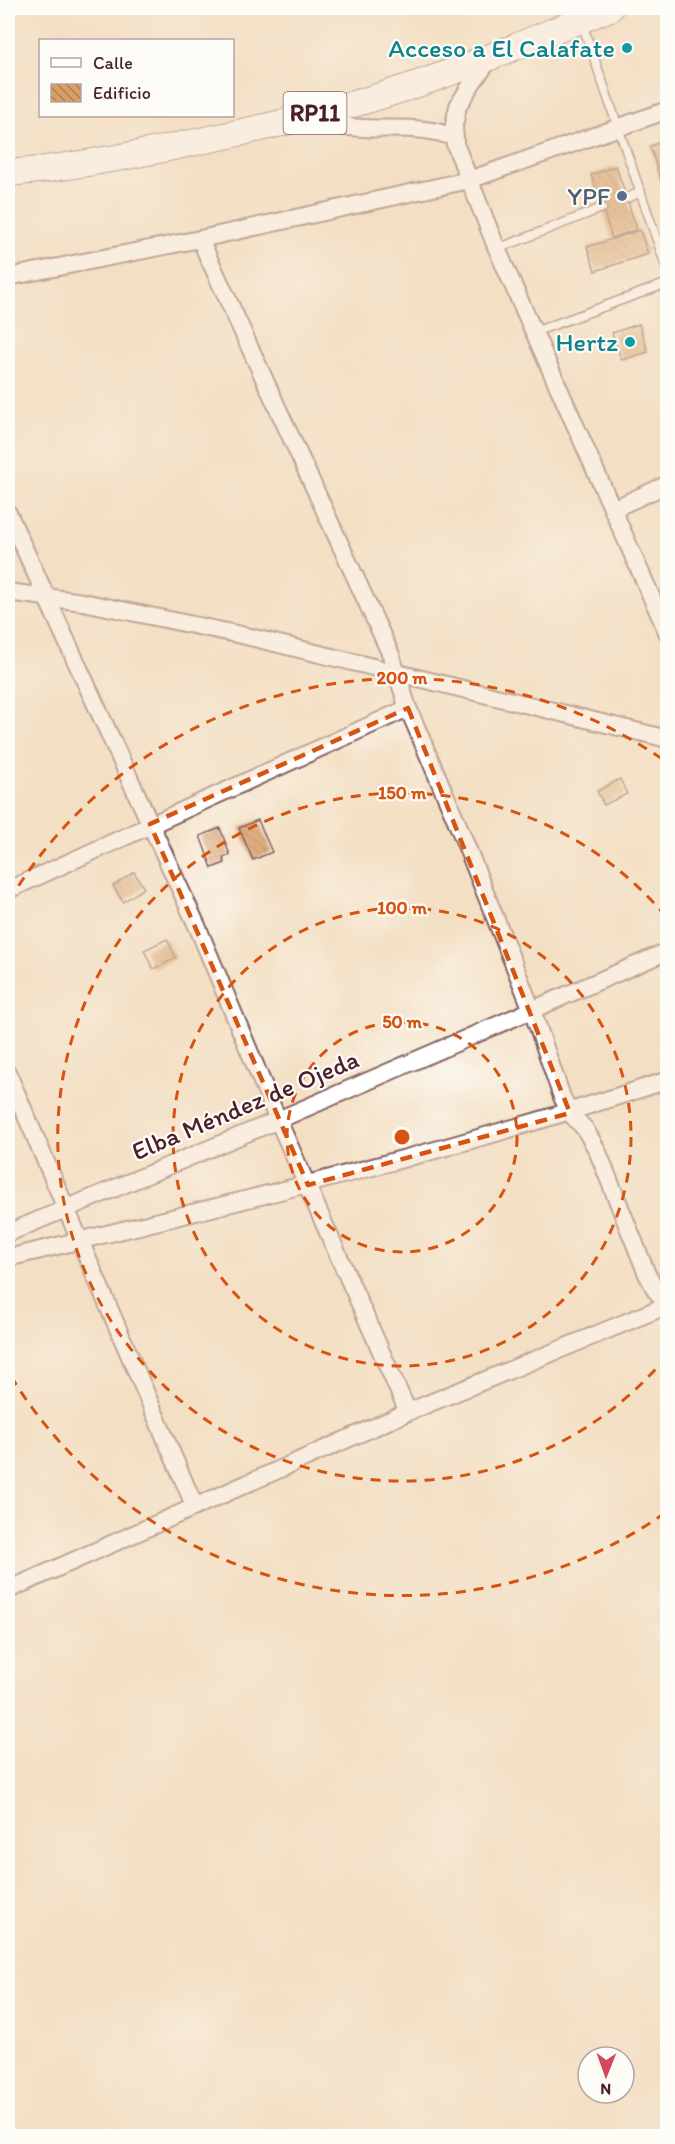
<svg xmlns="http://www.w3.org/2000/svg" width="675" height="2144" font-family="Itim,sans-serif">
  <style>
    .building { fill: url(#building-back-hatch) }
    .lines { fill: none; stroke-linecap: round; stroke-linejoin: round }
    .lane-casing { stroke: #856260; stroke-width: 11 }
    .street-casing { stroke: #856260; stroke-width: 20 }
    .primary-casing { stroke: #856260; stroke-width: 28 }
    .lane { stroke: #fff; stroke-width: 8 }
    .street { stroke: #fff; stroke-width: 16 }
    .primary { stroke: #fff; stroke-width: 26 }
    .marked { fill: none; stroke: #d8530f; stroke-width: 4.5; stroke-dasharray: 12 8; stroke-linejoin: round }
    .ring { fill: none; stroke: #d8530f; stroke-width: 3; stroke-dasharray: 10 8 }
    .culture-dot { fill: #0f9aa8; stroke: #fdfcf7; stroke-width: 2 }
    .service-dot { fill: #5c6f8a; stroke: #fdfcf7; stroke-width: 2 }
    .labels { text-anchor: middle; stroke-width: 4.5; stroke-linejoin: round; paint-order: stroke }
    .shield { fill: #fdfcf7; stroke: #806168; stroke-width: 1.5 }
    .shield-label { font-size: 24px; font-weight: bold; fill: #4a1f2b }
    .culture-label { font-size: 26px; fill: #0d838f; stroke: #fdfcf7; text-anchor: end }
    .service-label { font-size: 26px; fill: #4e5e75; stroke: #fdfcf7; text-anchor: end }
    .street-label { font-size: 26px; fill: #4a1f2b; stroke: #fdfcf7 }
    .centre { fill: #d8530f; stroke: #fdfcf7; stroke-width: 3 }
    .ring-label { font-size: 18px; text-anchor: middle; font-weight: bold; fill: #d8530f; stroke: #fdfcf7; stroke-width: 4.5; stroke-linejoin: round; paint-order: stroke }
  </style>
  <defs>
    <pattern id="building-back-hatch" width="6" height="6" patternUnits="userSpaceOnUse" patternTransform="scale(1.5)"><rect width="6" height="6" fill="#d99d65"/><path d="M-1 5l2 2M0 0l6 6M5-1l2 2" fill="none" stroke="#b27f53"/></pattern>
  </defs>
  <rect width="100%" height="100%" fill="#fdfcf7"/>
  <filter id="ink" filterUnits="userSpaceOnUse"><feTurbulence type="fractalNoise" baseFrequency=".0167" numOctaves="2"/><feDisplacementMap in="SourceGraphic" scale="12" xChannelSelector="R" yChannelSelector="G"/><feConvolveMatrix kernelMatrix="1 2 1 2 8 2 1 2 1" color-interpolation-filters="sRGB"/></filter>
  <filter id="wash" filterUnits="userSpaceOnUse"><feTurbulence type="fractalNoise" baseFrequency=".008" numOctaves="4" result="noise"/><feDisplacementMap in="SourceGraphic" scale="24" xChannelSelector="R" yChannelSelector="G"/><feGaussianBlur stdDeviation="1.35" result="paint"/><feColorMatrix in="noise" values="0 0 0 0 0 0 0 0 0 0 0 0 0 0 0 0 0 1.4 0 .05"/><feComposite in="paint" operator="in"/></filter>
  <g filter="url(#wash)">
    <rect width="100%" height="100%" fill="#f3dfc3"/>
    <g id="blocks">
      <g class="building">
        <path d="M668 140V201H667L650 146Z"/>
        <path d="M616 166 637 229 612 238 591 175Z"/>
        <path d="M640 230 648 254 595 271 587 247Z"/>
        <path d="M639 324 648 352 622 360 612 333Z"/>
        <path d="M620 779 627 794 604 805 597 791Z"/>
        <path d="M258 820 272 852 253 860 239 828Z"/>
        <path d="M220 828 230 855 223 858 225 863 212 868 200 836Z"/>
        <path d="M134 872 144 888 123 902 113 886Z"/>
        <path d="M167 939 176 958 153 969 144 950Z"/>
      </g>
    </g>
  </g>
  <g filter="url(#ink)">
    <use href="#blocks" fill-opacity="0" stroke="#856260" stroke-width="1.5"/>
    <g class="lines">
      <defs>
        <g id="lane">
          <path d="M582 23 668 272"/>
          <path d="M627 198 641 192"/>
          <path d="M497 249 602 208"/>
          <path d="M534 332 668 283"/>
        </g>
        <g id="street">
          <path d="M490 59 472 83 458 106 454 125 455 144 497 249 668 634"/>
          <path d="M307 122C325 124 344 127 363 128 394 130 426 125 455 138"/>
          <path d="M200 239 391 655 408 708 456 820 532 1010 562 1097 570 1113 585 1129 597 1150 647 1274 656 1291 668 1304"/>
          <path d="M8 277 200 239 469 180 668 110"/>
          <path d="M613 509 668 484"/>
          <path d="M8 513 198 928 278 1120 408 1412"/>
          <path d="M8 592 83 602 246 636 668 739"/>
          <path d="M8 890 408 708"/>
          <path d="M8 1074 195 1507"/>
          <path d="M8 1233 278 1120 668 951"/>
          <path d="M8 1258C229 1204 451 1152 668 1080"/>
          <path d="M8 1590 408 1412 668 1305"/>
        </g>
        <path id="primary" d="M8 173C70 168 131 156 191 143 271 127 352 107 429 80 490 59 550 32 610 8"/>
      </defs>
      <use href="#lane" class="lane-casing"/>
      <use href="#street" class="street-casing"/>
      <use href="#primary" class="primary-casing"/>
      <use href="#lane" class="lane"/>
      <use href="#street" class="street"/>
      <use href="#primary" class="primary"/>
    </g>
  </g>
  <path d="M0 0H675V2144H0ZM408 708 570 1113 308 1185 150 824Z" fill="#f3dfc3" fill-opacity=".55" fill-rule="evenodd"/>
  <path class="marked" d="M408 708 570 1113 308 1185 150 824Z"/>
  <g class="ring">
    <circle cx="402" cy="1137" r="115"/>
    <circle cx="402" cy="1137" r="229"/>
    <path d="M667 1356A344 344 0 1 1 667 918"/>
    <path d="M665 1513A459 459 0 0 1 9 1373M9 901A459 459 0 0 1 665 761"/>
  </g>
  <g class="culture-dot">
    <circle cx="627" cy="48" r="6"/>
    <circle cx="630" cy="342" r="6"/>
  </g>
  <circle class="service-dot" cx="622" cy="196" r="6"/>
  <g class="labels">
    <rect class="shield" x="283.5" y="92" width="63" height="42" rx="4.5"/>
    <g class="shield-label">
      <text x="315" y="121">RP11</text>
    </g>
    <g class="culture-label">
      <text x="615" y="57">Acceso a El Calafate</text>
      <text x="618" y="351">Hertz</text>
    </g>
    <g class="service-label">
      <text x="610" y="205">YPF</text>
    </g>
    <g class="street-label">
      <text transform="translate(245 1105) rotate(-23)" y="9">Elba Méndez de Ojeda</text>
    </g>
  </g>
  <circle cx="402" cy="1137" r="9" class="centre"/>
  <g class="ring-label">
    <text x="402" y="684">200 m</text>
    <text x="402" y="799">150 m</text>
    <text x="402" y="914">100 m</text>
    <text x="402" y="1028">50 m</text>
  </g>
  <rect width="675" height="2144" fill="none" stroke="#fdfcf7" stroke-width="30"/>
  <rect x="39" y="39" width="195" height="78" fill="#fdfcf7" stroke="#b5a4a5" stroke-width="1.5"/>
  <rect x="51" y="58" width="30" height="9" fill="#ffffff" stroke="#b5a4a5" stroke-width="1.5"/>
  <text x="93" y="69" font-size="18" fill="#4a1f2b">Calle</text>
  <rect x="51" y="84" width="30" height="18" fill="url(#building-back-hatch)" stroke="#b5a4a5" stroke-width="1.5"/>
  <text x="93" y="99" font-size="18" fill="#4a1f2b">Edificio</text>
  <g transform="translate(606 2075) rotate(181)"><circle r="28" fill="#fdfcf7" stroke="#b5a4a5" stroke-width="1.5"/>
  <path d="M0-4.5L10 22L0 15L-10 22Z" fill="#d1495b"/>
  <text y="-9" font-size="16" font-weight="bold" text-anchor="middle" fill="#4a1f2b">N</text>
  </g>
</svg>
